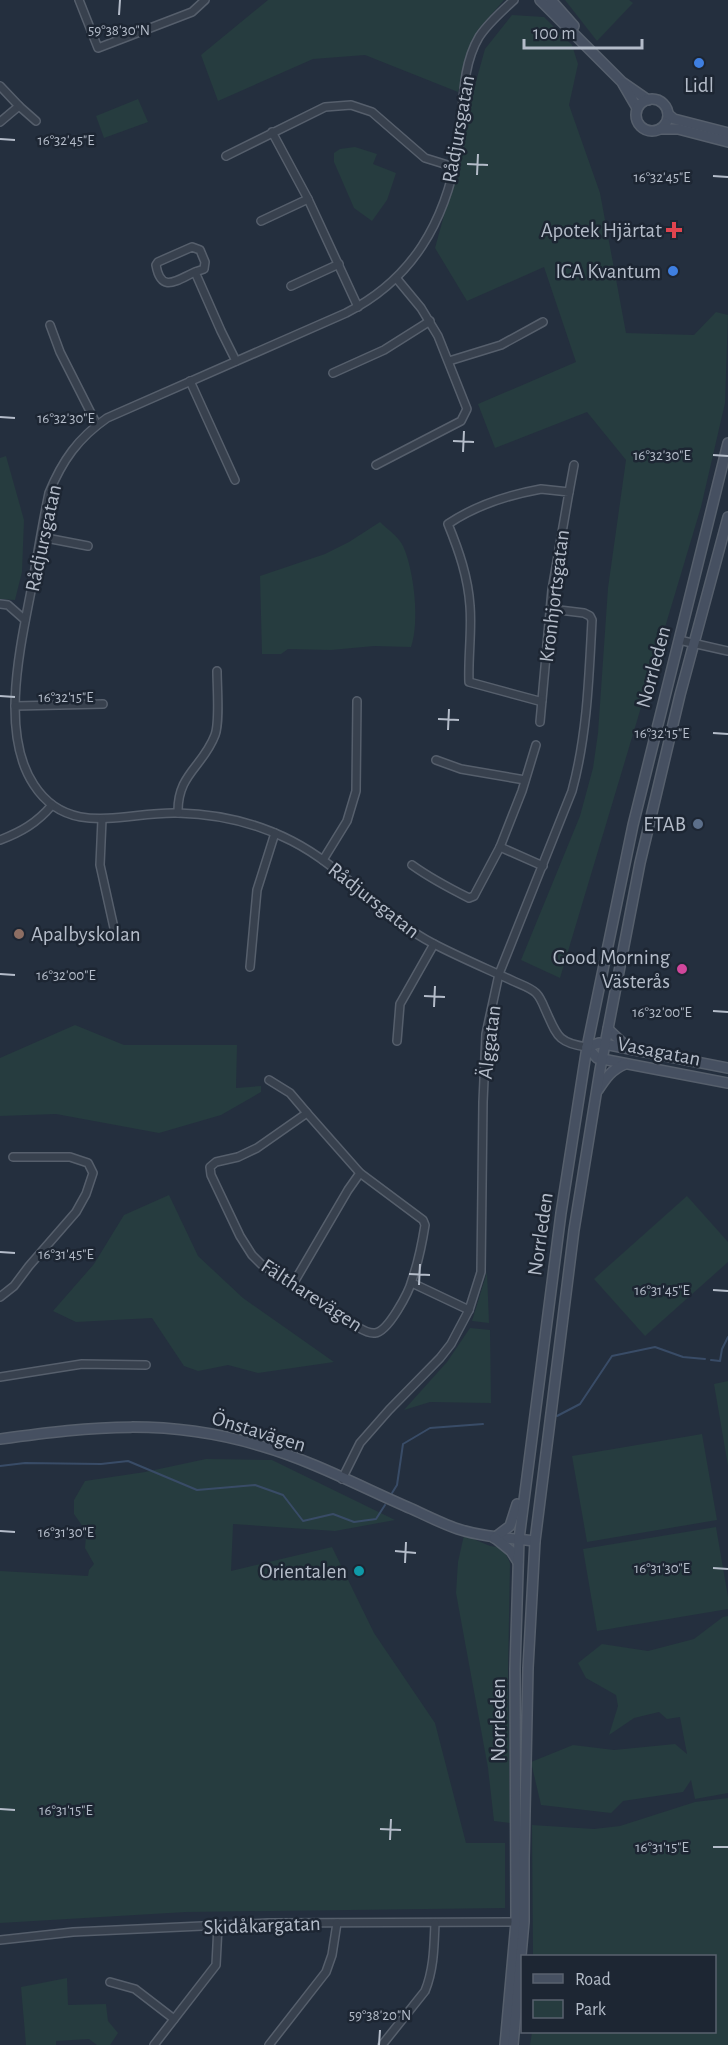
<svg xmlns="http://www.w3.org/2000/svg" width="728" height="2045" font-family="'Alegreya Sans',sans-serif">
  <style>
    .green { fill: #263c3f }
    .lines { fill: none; stroke-linecap: round; stroke-linejoin: round }
    .stream { stroke: #394c67; stroke-width: 2 }
    .street-casing { stroke: #565f6c; stroke-width: 10 }
    .secondary-casing { stroke: #565f6c; stroke-width: 12 }
    .street { stroke: #38414e; stroke-width: 7 }
    .secondary { stroke: #465061; stroke-width: 9 }
    .ticks { fill: none; stroke: #b4bcc9; stroke-width: 2 }
    .shop-dot { fill: #3f7fe0; stroke: #1d2633; stroke-width: 2 }
    .health-dot { fill: #e0444e; stroke: #1d2633; stroke-width: 2 }
    .service-dot { fill: #5c6f8a; stroke: #1d2633; stroke-width: 2 }
    .education-dot { fill: #8d6e63; stroke: #1d2633; stroke-width: 2 }
    .hotel-dot { fill: #d1479c; stroke: #1d2633; stroke-width: 2 }
    .culture-dot { fill: #0f9aa8; stroke: #1d2633; stroke-width: 2 }
    .labels { text-anchor: middle; stroke-width: 5; stroke-linejoin: round; paint-order: stroke }
    .poi-label { font-size: 21px; fill: #b4bcc9; stroke: #1d2633; text-anchor: end }
    .street-label { font-size: 21px; fill: #b4bcc9; stroke: #1d2633 }
    .ticks-label { font-size: 15px; text-anchor: middle; fill: #b4bcc9; stroke: #1d2633; stroke-width: 5; stroke-linejoin: round; paint-order: stroke }
  </style>
  <rect width="100%" height="100%" fill="#242f3e"/>
  <g class="green">
    <path d="M268 0H504L477 31 458 92 365 55 313 59 218 101 201 55Z"/>
    <path d="M565 0H629L633 3 597 41Z"/>
    <path d="M512 15 544 17 572 45 578 64 569 105 600 193 626 333 694 335 716 312 728 315 725 403 701 507 560 978 521 960 580 816 593 768 598 733 608 588 626 460 587 412 495 448 478 404 576 362 544 267 467 301 435 248 459 161 470 103 485 49Z"/>
    <path d="M138 99 148 122 104 138 96 116Z"/>
    <path d="M355 147 377 154 373 164 396 173 387 200 372 221 354 208 334 162V153L340 149Z"/>
    <path d="M6 456 24 520 22 572 15 600 0 599V458Z"/>
    <path d="M380 522C387 529 399 537 403 546 414 570 420 622 411 647L374 646 331 650 288 649 281 654H262L260 576 325 554 349 542Z"/>
    <path d="M75 1025 124 1045H237L236 1088 261 1086V1092L221 1115 159 1133 56 1114 0 1116V1058Z"/>
    <path d="M169 1195 198 1256 243 1298 334 1362 258 1373 228 1365 198 1371 184 1366 152 1318 76 1322 53 1311 94 1264 124 1215Z"/>
    <path d="M687 1196 728 1242V1262L645 1336 594 1279Z"/>
    <path d="M487 1272 489 1323 472 1321Z"/>
    <path d="M470 1328 490 1330 491 1403 430 1402 404 1410 447 1362Z"/>
    <path d="M728 1381V1466L714 1384Z"/>
    <path d="M702 1434 717 1520 587 1542 572 1456Z"/>
    <path d="M206 1459 272 1460 395 1520 335 1531 233 1524 231 1571 332 1547 374 1633 435 1723 466 1843H505V1908L186 1912 0 1923V1571L88 1576 89 1570 94 1564 85 1548 86 1536 83 1527 74 1514V1500L85 1481 145 1472Z"/>
    <path d="M716 1527 728 1597V1609L597 1631 583 1549Z"/>
    <path d="M464 1535 490 1546 503 1548 510 1563 508 1671 510 1823 494 1821 488 1768 456 1593 458 1562Z"/>
    <path d="M728 1616V1793L695 1799 691 1780 683 1792 623 1801 611 1813 541 1805 531 1762 573 1745 614 1750 675 1744 687 1754 680 1717 667 1719 659 1712 634 1718 609 1735 618 1706 616 1695 586 1678 578 1663 602 1644 648 1651 694 1639 723 1617Z"/>
    <path d="M728 1798V2045H530L532 2032H714V1956H533L532 1825 594 1829 620 1826 695 1802Z"/>
    <path d="M67 1978 68 2005 106 2004 108 2021 118 2033 110 2045H97L89 2039 56 2041V2045H26L21 1987Z"/>
  </g>
  <g class="lines">
    <g class="stream">
      <path d="M711 1360 720 1361 722 1349 728 1337"/>
      <path d="M557 1416 580 1404 612 1356 655 1347 683 1357 705 1359"/>
      <path d="M0 1466 25 1463 101 1464 128 1461 197 1490 255 1485 283 1495 303 1521 333 1514 354 1522 376 1519 385 1505"/>
      <path d="M392 1493 397 1485 403 1444 430 1428 483 1424"/>
    </g>
    <defs>
      <g id="street">
        <path d="M79 0 98 48 192 12 205 0"/>
        <path d="M514 0C502 11 488 23 479 37 459 71 465 113 458 149 445 222 413 279 346 313L107 418C78 438 62 461 49 493 42 526 37 559 31 591 20 648 0 734 34 785 69 839 127 811 178 813 218 814 257 823 292 841 345 868 381 917 434 944 459 957 485 968 511 980 519 984 530 987 536 993 540 997 543 1004 545 1009 557 1035 557 1043 587 1047"/>
        <path d="M0 86 19 106 0 122"/>
        <path d="M19 106 36 121"/>
        <path d="M272 132 308 199 358 307"/>
        <path d="M226 156 325 107 351 105 372 112 425 158 454 167"/>
        <path d="M261 221 308 199"/>
        <path d="M195 272C177 280 161 294 156 265L158 262 192 247 200 250 205 262 204 269 195 272 221 331 236 361"/>
        <path d="M291 286 339 264"/>
        <path d="M50 325 60 352 97 425"/>
        <path d="M449 361 501 345 543 322"/>
        <path d="M333 373 384 350 430 321"/>
        <path d="M190 381 235 480"/>
        <path d="M376 465 461 421 467 409 438 336 421 308 397 279"/>
        <path d="M541 489 569 492 552 590 542 700 539 701 469 682C468 657 472 631 470 606 468 577 459 551 448 524 476 505 508 495 541 489Z"/>
        <path d="M569 492 574 465"/>
        <path d="M41 537 88 546"/>
        <path d="M0 604 8 605 25 620"/>
        <path d="M679 640 728 651"/>
        <path d="M15 706 103 704"/>
        <path d="M540 722 542 700"/>
        <path d="M436 760 461 769 525 780"/>
        <path d="M178 813C177 774 203 767 215 735 220 722 217 687 217 671"/>
        <path d="M102 819 100 865 114 928"/>
        <path d="M0 840C21 832 37 823 52 805"/>
        <path d="M500 847 543 866"/>
        <path d="M323 860 347 821 356 791 357 701"/>
        <path d="M412 865C430 878 449 888 469 898L474 896 500 847 522 791 536 745"/>
        <path d="M250 967 257 890 275 833"/>
        <path d="M397 1041 400 1004 434 944"/>
        <path d="M269 1080 290 1093 307 1113"/>
        <path d="M307 1113 360 1173 423 1220 425 1225C422 1244 418 1263 412 1280 409 1292 388 1332 375 1333 367 1334 360 1328 354 1325L261 1264 252 1255 240 1236 211 1175 210 1167 216 1162 238 1157 257 1148Z"/>
        <path d="M412 1283 469 1310"/>
        <path d="M293 1284 348 1190 360 1173"/>
        <path d="M0 1297 14 1286 29 1266 76 1212 86 1194 93 1173 88 1163 70 1157H13"/>
        <path d="M0 1377 82 1364 146 1365"/>
        <path d="M342 1479 360 1443 389 1410 440 1358 451 1344 469 1310 481 1272 483 1102 486 1034 499 974 572 791C587 736 589 678 592 620L590 616 584 613 551 609"/>
        <path d="M0 1940 73 1932 268 1923 519 1922"/>
        <path d="M110 1982 135 1989 174 2019"/>
        <path d="M154 2045 216 1965 218 1926"/>
        <path d="M269 2045 326 1972 332 1955 337 1923"/>
        <path d="M382 2045 425 1991C434 1969 434 1946 435 1923"/>
      </g>
      <g id="secondary">
        <path d="M540 0 622 82 648 100"/>
        <path d="M551 0 574 26"/>
        <path d="M623 84 637 108"/>
        <circle cx="652" cy="115" r="16"/>
        <path d="M668 114 674 119 728 133"/>
        <path d="M661 129H678L728 142"/>
        <path d="M608 1029 628 1048"/>
        <path d="M587 1047 597 1058 728 1083"/>
        <path d="M587 1047 599 1043 728 1068"/>
        <path d="M598 1090C606 1078 611 1070 625 1064"/>
        <path d="M0 1439C94 1426 168 1418 261 1446 313 1461 363 1488 412 1509 427 1516 443 1524 458 1529 483 1537 509 1538 535 1541"/>
        <path d="M494 1538 510 1526 517 1504"/>
        <path d="M495 1538 511 1551 518 1562"/>
        <path d="M505 2045 516 1922 515 1669 519 1539 561 1213 587 1047 633 825 728 443"/>
        <path d="M513 2045 524 1922V1859L528 1668 535 1541 574 1230 600 1070 640 863 680 695 728 517"/>
      </g>
    </defs>
    <use href="#street" class="street-casing"/>
    <use href="#secondary" class="secondary-casing"/>
    <use href="#street" class="street"/>
    <use href="#secondary" class="secondary"/>
  </g>
  <path class="ticks" d="M119 15 120 0M0 139 15 140M467 164 488 165M477 175 478 154M713 176 728 177M0 417 15 418M453 441 474 442M463 452 464 431M713 455 728 456M0 696 15 697M438 719 459 720M448 730 449 709M713 733 728 734M0 974 15 975M424 996 445 997M434 1007 435 986M713 1011 728 1012M0 1252 15 1253M409 1274 430 1275M419 1285 420 1264M713 1290 728 1291M0 1531 15 1532M395 1551 416 1553M405 1563 406 1542M713 1568 728 1569M0 1809 15 1810M380 1829 401 1830M390 1840 391 1819M713 1847H728M379 2045 380 2030"/>
  <g class="shop-dot">
    <circle cx="699" cy="63" r="6"/>
    <circle cx="673" cy="271" r="6"/>
  </g>
  <path class="health-dot" d="M671 221h6v6h6v6h-6v6h-6v-6h-6v-6h6z"/>
  <circle class="service-dot" cx="698" cy="824" r="6"/>
  <circle class="education-dot" cx="19" cy="934" r="6"/>
  <circle class="hotel-dot" cx="682" cy="969" r="6"/>
  <circle class="culture-dot" cx="359" cy="1571" r="6"/>
  <g class="labels">
    <g class="poi-label">
      <text x="699" y="92" text-anchor="middle">Lidl</text>
      <text x="662" y="237">Apotek Hjärtat</text>
      <text x="661" y="278">ICA Kvantum</text>
      <text x="686" y="831">ETAB</text>
      <text x="31" y="941" text-anchor="start">Apalbyskolan</text>
      <text x="670" y="964">Good Morning<tspan x="670" dy="24">Västerås</tspan></text>
      <text x="347" y="1578">Orientalen</text>
    </g>
    <g class="street-label">
      <text transform="translate(458 129) rotate(-80)" y="7">Rådjursgatan</text>
      <text transform="translate(43 538) rotate(-78)" y="7">Rådjursgatan</text>
      <text transform="translate(554 596) rotate(-83)" y="7">Kronhjortsgatan</text>
      <text transform="translate(653 667) rotate(-75)" y="7">Norrleden</text>
      <text transform="translate(374 900) rotate(38)" y="7">Rådjursgatan</text>
      <text transform="translate(489 1042) rotate(-83)" y="7">Älggatan</text>
      <text transform="translate(659 1051) rotate(11)" y="7">Vasagatan</text>
      <text transform="translate(540 1234) rotate(-82)" y="7">Norrleden</text>
      <text transform="translate(312 1295) rotate(33)" y="7">Fältharevägen</text>
      <text transform="translate(259 1431) rotate(17)" y="7">Önstavägen</text>
      <text transform="translate(498 1720) rotate(-90)" y="7">Norrleden</text>
      <text transform="translate(262 1925) rotate(-2)" y="7">Skidåkargatan</text>
    </g>
  </g>
  <g class="ticks-label">
    <text x="119" y="35">59°38'30"N</text>
    <text x="66" y="145">16°32'45"E</text>
    <text x="662" y="182">16°32'45"E</text>
    <text x="66" y="423">16°32'30"E</text>
    <text x="662" y="460">16°32'30"E</text>
    <text x="66" y="702">16°32'15"E</text>
    <text x="662" y="738">16°32'15"E</text>
    <text x="66" y="980">16°32'00"E</text>
    <text x="662" y="1017">16°32'00"E</text>
    <text x="66" y="1259">16°31'45"E</text>
    <text x="662" y="1295">16°31'45"E</text>
    <text x="66" y="1537">16°31'30"E</text>
    <text x="662" y="1573">16°31'30"E</text>
    <text x="66" y="1815">16°31'15"E</text>
    <text x="662" y="1852">16°31'15"E</text>
    <text x="380" y="2020">59°38'20"N</text>
  </g>
  <rect x="521" y="1955" width="195" height="78" fill="#1d2633" stroke="#59626f" stroke-width="1.5"/>
  <rect x="533" y="1974" width="30" height="9" fill="#465061" stroke="#59626f" stroke-width="1.5"/>
  <text x="575" y="1985" font-size="18" fill="#b4bcc9">Road</text>
  <rect x="533" y="2000" width="30" height="18" fill="#263c3f" stroke="#59626f" stroke-width="1.5"/>
  <text x="575" y="2015" font-size="18" fill="#b4bcc9">Park</text>
  <path d="M524 39v9h118v-9" fill="none" stroke="#b4bcc9" stroke-width="3"/>
  <text x="533" y="39" font-size="18" fill="#b4bcc9" stroke="#1d2633" stroke-width="4.5" paint-order="stroke">100 m</text>
</svg>
